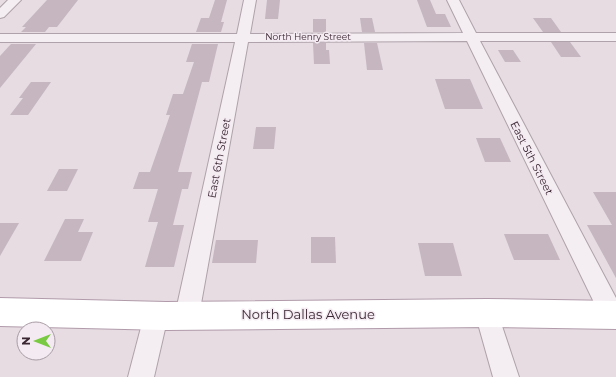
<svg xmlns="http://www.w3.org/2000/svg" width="616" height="377" font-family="Montserrat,sans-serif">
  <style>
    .building { fill: #c5b6c0 }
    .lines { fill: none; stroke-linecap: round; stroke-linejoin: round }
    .minor-casing { stroke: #afa2aa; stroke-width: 2 }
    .major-casing { stroke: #b19baa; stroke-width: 2 }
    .minor { fill: #f4eef2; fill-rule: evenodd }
    .major { fill: #fff; fill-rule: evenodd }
    .labels { text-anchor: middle; stroke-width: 3; stroke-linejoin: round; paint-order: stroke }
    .far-street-label { font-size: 9px; fill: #3b2633; stroke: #f3ebf1 }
    .street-label { font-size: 11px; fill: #3b2633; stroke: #f3ebf1 }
    .near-street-label { font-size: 13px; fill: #3b2633; stroke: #f3ebf1 }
  </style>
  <rect width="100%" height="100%" fill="#e6dce2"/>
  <g class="building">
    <path d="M47 0H78L57 27H49L45 32H21L26 27H22Z"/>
    <path d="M215 0H227L221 22H224L221 32H196L201 18H209Z"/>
    <path d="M267 0H280L278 19H265Z"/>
    <path d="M417 0H430L436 14H445L451 27H427Z"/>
    <path d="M360 18H372L375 32H362Z"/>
    <path d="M533 18H551L561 32H543Z"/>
    <rect x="313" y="19" width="13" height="13"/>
    <path d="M551 42H570L581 57H561Z"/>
    <path d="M313 43H326V50H329L330 64H314Z"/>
    <path d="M364 43H377L383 70H367Z"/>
    <path d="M11 44H36L0 88V56Z"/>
    <path d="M192 44H218L209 82H202L178 172H192L188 189H182L173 225H184L174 267H145L158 222H148L158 189H133L139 172H150L170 115H166L173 94H183L194 62H186Z"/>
    <path d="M498 50H513L521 62H505Z"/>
    <path d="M435 79H470L483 109H445Z"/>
    <path d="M31 82H51L28 115H10L23 98H19Z"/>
    <path d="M256 127H276L274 149H253Z"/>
    <path d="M476 138H500L511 162H485Z"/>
    <path d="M59 169H78L67 191H47Z"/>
    <path d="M593 192H616V278L587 225H612Z"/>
    <path d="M65 219H84L78 232H93L81 261H44Z"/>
    <path d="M0 223H19L0 256Z"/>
    <path d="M504 234H548L560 260H514Z"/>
    <path d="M311 237H335L336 263H311Z"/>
    <path d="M216 240H258L256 263H212Z"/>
    <path d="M418 243H453L462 276H425Z"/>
  </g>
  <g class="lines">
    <defs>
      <g id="minor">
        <path d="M8 0H21L4 17 0 18V8Z"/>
        <path d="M244 0H256L250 34 463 33 447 0H459L476 33H616V41H480L616 298V325L612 327 604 323 467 41 248 42 199 315 195 323 187 327 179 323 175 315 235 42H0V34H237Z"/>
        <path d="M487 301 495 305 519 377H493L475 313 479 305Z"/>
        <path d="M156 304 165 307 168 316 154 377H128L144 316 147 307Z"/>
      </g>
      <path id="major" d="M0 298 166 302 487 299 616 301V329L487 327 166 330 0 326Z"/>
    </defs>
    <use href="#minor" class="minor-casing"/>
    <use href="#major" class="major-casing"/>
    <use href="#minor" class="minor"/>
    <use href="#major" class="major"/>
  </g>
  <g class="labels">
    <g class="far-street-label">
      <text x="308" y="40">North Henry Street</text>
    </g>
    <g class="street-label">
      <text transform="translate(219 158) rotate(-79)" y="4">East 6th Street</text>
      <text transform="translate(532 158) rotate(63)" y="4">East 5th Street</text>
    </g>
    <g class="near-street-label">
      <text x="308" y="319">North Dallas Avenue</text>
    </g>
  </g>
  <g transform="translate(36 341) rotate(270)"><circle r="19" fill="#f3ebf1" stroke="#a99ca5"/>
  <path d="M0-3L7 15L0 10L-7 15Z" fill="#7ac942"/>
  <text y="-6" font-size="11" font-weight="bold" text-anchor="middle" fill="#3b2633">N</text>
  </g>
</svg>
